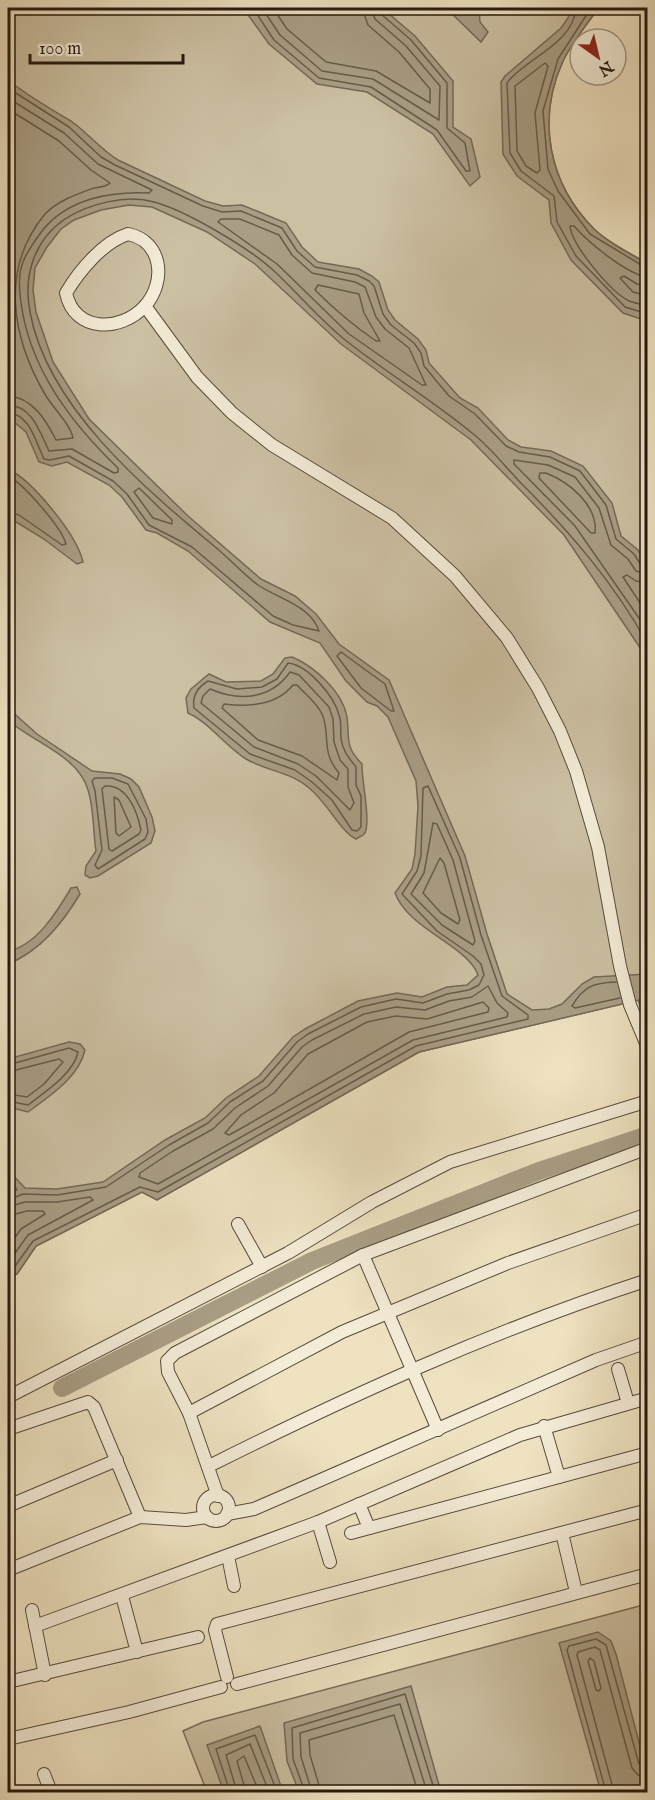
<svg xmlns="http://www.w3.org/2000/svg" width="655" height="1800" font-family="'IM FELL English',serif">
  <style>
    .green { fill: #ccc0a3; stroke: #786c5a; stroke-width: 1.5 }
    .water { fill: #a99e85; stroke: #746957; stroke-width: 1.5 }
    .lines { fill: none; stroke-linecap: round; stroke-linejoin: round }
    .shore { stroke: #665c4b; stroke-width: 1.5 }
    .river { stroke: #a99e85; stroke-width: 18 }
    .minor-casing { stroke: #564b3d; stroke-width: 14 }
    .minor { stroke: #f4ecd7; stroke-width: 12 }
  </style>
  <rect width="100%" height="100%" fill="#eee2c1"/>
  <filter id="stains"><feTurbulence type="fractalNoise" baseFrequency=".00333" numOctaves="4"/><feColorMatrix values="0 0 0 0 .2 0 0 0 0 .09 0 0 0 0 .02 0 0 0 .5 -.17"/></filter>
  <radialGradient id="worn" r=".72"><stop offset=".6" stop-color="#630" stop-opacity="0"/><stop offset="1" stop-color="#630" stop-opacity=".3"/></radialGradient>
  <g class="green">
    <path d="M8 8H598C587 25 572 42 563 61 536 120 549 184 594 229 608 243 631 253 648 264L647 1025 638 1000 419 1052 157 1200 142 1192 36 1246 17 1274 8 1278Z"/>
    <path d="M647 1604V1792H207L183 1731 203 1722Z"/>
  </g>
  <g class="water">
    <path d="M243 8H382L415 36 453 81V127L471 139 480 177 470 186 433 134 367 92 317 84 269 44Z"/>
    <path d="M446 8H479L480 22 488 32 481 42Z"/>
    <path d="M571 8H598C587 25 572 42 563 61 536 120 549 184 594 229 608 243 631 254 647 264V321L623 313 571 260 551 223 549 200 517 176 503 154 501 82 505 76 561 28 568 18Z"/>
    <path d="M8 80C28 96 49 108 71 121 88 133 100 149 118 160L205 201 223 206 242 205 286 223 302 247 318 262 359 269 372 276 379 282 388 310 395 320 418 339 426 350 429 363 460 398 478 408 508 440 521 447 551 451 583 466 612 503 621 536 638 550 647 565V658L564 535 471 440 341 344 255 264 207 232 152 207 129 205 101 210 74 220 61 229 47 247 35 268 33 290 36 312 53 362 89 419 188 516 261 579 295 596 316 614 339 644 389 680 465 856 487 934 507 994 532 1010 549 1009 562 1004 582 984 594 977 647 974 648 998 419 1052 157 1200 142 1192 36 1246 17 1274 8 1278V1195L17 1190 14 1184 8 1179V1170L25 1188 57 1189 103 1182 165 1140 205 1118 226 1098 259 1076 293 1037 305 1029 358 1001 397 993 422 997 447 987 467 985 478 975C467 945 409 930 395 893L412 869 415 854 418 806 416 781 388 717 377 706 367 702 346 681 320 643 270 622 188 551 157 533 146 530 122 497 109 485 67 462 52 466 39 462 26 432 8 417Z"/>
    <path d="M8 469C32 480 77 535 83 562L77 564 44 539 8 517Z"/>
    <path d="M292 657C314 666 343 692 347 717 350 739 344 746 362 764 361 777 372 826 364 834 364 835 357 838 356 839 341 832 326 801 309 788 291 772 267 771 246 759 225 746 210 723 188 713L186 698 191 689 209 674 226 682 261 681 273 674 285 658Z"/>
    <path d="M8 708 37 734 92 771 120 774 131 779 139 787 152 817 155 831 151 843 98 876 90 878 85 875 86 866 96 851C93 832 94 808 88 790 78 755 32 742 8 720Z"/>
    <path d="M77 887 80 894C62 924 40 951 8 964V951C36 946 57 912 71 888Z"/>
    <path d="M69 1042 80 1044 85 1050C79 1077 50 1096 28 1112L8 1107V1059Z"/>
    <path d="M598 1632 611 1641 616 1654 647 1773V1792H601L559 1643Z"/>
    <path d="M411 1686 441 1792H299L287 1761 284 1723Z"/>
    <path d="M260 1726 283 1792H224L207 1745Z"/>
  </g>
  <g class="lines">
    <g class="shore">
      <path d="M253 8 274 40 319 78 371 87 437 130 466 171H470L465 143 447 128V83L411 40 381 14 379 8"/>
      <path d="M262 8 280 35 322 71 373 79 439 120 440 86 406 46 375 19 371 8"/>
      <path d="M273 8 287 29 326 62 376 71 430 103V89L399 52 368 25 362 8"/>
      <path d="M576 8C573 45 525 58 507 83L510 153 521 171 554 196 557 222 576 256 625 307 648 314"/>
      <path d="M591 8 558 59 543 111 548 169 558 191 590 234 648 269"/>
      <path d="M545 63 548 66 535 113 540 170 537 173 526 166 517 151 515 86Z"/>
      <path d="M8 88 69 127 101 157 115 165 203 206 222 212 241 211 282 228 297 251 315 267 357 275 369 281 374 286 383 314 391 325 414 343 421 353 424 366 449 396 475 414 506 446 519 452 550 457 580 471 606 505 616 539 634 554 641 565 648 567"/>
      <path d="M8 98 64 133 98 164 152 190 149 193C110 191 67 199 42 231 35 241 27 251 23 262 18 274 19 290 21 303 30 369 71 423 118 468V472L114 473 72 449 49 451C40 433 33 406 8 405"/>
      <path d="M8 109 59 141 91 170 110 183C106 187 100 187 94 188 77 194 57 201 45 214 0 268 11 337 46 396 54 409 70 424 73 438L56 440C46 420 32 397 8 396"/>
      <path d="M240 219 279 235 292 255 312 273 355 282 365 287 376 317 385 329 409 348 426 385H422L349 334 277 264 218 222 221 219Z"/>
      <path d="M648 277C627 275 587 241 574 226H570C572 246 611 292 629 301 634 303 642 304 648 306"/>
      <path d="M318 285 359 294 364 313 380 341H376C354 326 334 309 315 290Z"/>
      <path d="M648 286 637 284 624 276 620 278 633 292 648 296"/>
      <path d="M8 412C31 416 35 441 44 459L50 460 69 456 113 481 127 494 149 525 192 547 273 616 293 625 319 631C311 606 279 599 258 585 243 574 229 558 214 546 143 487 47 406 30 312 23 276 34 240 65 219 88 204 126 194 154 202 185 210 249 248 273 270 297 292 318 318 344 339 385 372 431 399 472 433 489 446 503 464 518 480 567 529 615 583 648 645"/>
      <path d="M546 473C569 482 598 505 595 533H591L539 478 540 473Z"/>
      <path d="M8 476C23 483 62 528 66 544L62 545 19 515 8 512"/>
      <path d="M139 488 172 520V524L153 518 134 492Z"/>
      <path d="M648 574 636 571 628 559 611 545 599 508 575 477 548 465 514 460V464L575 526 648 631"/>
      <path d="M648 583 636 581 627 575 623 577 648 615"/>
      <path d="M341 652 385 684 394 711H391L361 688 337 656Z"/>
      <path d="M288 663C308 665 334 696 339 715 342 722 340 730 341 738 342 750 349 758 356 767V785L361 796V827L357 831 352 830 332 800 312 782 295 770 250 754 194 708C192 696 198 687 208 681L237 689 262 687 277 679Z"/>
      <path d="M290 672 299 675 329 707 333 719 334 742 340 760 348 769V787L354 803 350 810 316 776 298 764 254 747 201 703 203 696 210 689C240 702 271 699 290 672Z"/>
      <path d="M293 685H297C305 694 317 703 322 714 331 734 320 751 339 773L337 780 302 756 258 740 222 708 224 704C248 707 277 705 293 685Z"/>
      <path d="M95 778H112L128 784 146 819 148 832 145 839 98 869 95 865 102 850 95 791 92 781Z"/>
      <path d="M105 786C127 784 137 811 141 830L139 834 112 851 109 849 102 789Z"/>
      <path d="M114 797 119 800 131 827 119 836 116 833Z"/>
      <path d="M433 823 437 824 453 860 475 941 473 945 442 925 411 894 424 873Z"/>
      <path d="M440 858 444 863 460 920 458 924 441 913 423 893Z"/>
      <path d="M616 982C593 983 584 986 572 1006L575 1008 620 998"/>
      <path d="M488 986 497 1003 508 1013 507 1017 413 1040 158 1184 139 1177 140 1173 173 1151 213 1129 235 1108 268 1086 302 1047 312 1040 364 1014 396 1007 425 1010 449 1001 472 997Z"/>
      <path d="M483 1002 489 1008 488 1012 409 1032 240 1129 229 1135 225 1133 241 1115 274 1093 308 1054 367 1022 396 1016 427 1019Z"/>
      <path d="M8 1065 69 1048 78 1052C74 1073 45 1092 28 1105L8 1101"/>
      <path d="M8 1072 59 1059 63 1062 44 1084 27 1097 8 1094"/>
      <path d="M8 1200 23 1194 57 1195 106 1187 169 1145 208 1123 230 1102 263 1081 297 1042 308 1034 361 1007 396 999 423 1003 447 994 469 990 479 985 484 975 481 964 473 956 437 931 402 894 417 871 421 856 423 788 428 786 460 858 481 935 502 996 528 1015V1019L416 1046 158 1192 140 1187 33 1241 13 1269 8 1272"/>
      <path d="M8 1207 25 1202H57L90 1197 93 1200 28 1235 8 1263"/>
      <path d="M8 1216 27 1211H43L45 1214 21 1229 8 1247"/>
      <path d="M590 1658 594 1661 601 1688 599 1691 596 1690 588 1661Z"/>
      <path d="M230 1792 216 1749 255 1735 277 1792"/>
      <path d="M237 1792 226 1755 250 1744 269 1792"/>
      <path d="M246 1792 237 1761 244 1756 259 1792"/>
      <path d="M305 1792 293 1759 292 1728 405 1694 435 1792"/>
      <path d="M312 1792 301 1757 300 1733 400 1704 427 1792"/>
      <path d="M321 1792 310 1755 309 1740 394 1715 418 1792"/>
      <path d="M606 1792 567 1650 569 1646 596 1639 606 1645 639 1764 648 1769"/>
      <path d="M614 1792 577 1655 578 1652 595 1647 600 1650 632 1768 638 1775 648 1777"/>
    </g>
    <path class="river" d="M62 1388 312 1261 539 1171 648 1135"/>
    <defs>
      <g id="minor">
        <path d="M128 234C162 241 167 281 145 306 120 333 74 332 66 293 79 271 103 242 128 234Z"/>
        <path d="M145 306 197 377 232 413 272 445 392 518 455 576 507 638 538 688 560 731 576 771 598 847 620 966 630 1005 648 1048"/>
        <path d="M238 1224 262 1267"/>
        <path d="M363 1255 438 1430"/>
        <path d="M618 1369 628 1403"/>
        <path d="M8 1397 288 1253 372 1202 450 1162 648 1101"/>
        <path d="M189 1413 342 1332 508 1263 648 1214"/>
        <path d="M544 1426 559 1477"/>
        <path d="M8 1429 88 1402 94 1407 140 1517"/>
        <path d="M209 1466C351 1395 496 1329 648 1280"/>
        <circle cx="216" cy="1508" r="13"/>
        <path d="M218 1496 189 1413 168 1372 167 1361 175 1353 363 1255 648 1148"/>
        <path d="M359 1504 369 1528"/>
        <path d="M8 1506 117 1460"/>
        <path d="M227 1514 254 1509 596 1360 648 1342"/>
        <path d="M318 1522 330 1562"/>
        <path d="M351 1533 648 1453"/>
        <path d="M562 1533 576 1592"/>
        <path d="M228 1556 234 1586"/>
        <path d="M8 1570 140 1517 186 1520 207 1517"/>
        <path d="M122 1596 137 1652"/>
        <path d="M32 1610 45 1675"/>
        <path d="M35 1626 318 1522 520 1435 648 1398"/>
        <path d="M227 1677 215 1630 217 1624 648 1510"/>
        <path d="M8 1682 198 1637"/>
        <path d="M237 1684 648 1574"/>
        <path d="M8 1739 129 1712 221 1687"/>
        <path d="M44 1774 51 1792"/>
      </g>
    </defs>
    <use href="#minor" class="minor-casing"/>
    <use href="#minor" class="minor"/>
  </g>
  <rect width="655" height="1800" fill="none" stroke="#eee2c1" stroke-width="30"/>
  <rect x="9" y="9" width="637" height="1782" fill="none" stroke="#241911" stroke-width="3"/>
  <rect x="15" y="15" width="625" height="1770" fill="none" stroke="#241911" stroke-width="1.5"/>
  <g transform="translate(598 57) rotate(146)"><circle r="28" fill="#f4ecd7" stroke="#a19888" stroke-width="1.5"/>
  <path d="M0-4.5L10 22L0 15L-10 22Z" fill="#8f2418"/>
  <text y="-9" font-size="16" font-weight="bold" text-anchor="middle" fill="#241911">N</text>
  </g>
  <path d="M30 54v9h153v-9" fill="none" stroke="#241911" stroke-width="3"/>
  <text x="39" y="54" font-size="18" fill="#241911" stroke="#f4ecd7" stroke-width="4.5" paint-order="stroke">100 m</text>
  <rect width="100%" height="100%" filter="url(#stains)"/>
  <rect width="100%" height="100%" fill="url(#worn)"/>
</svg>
